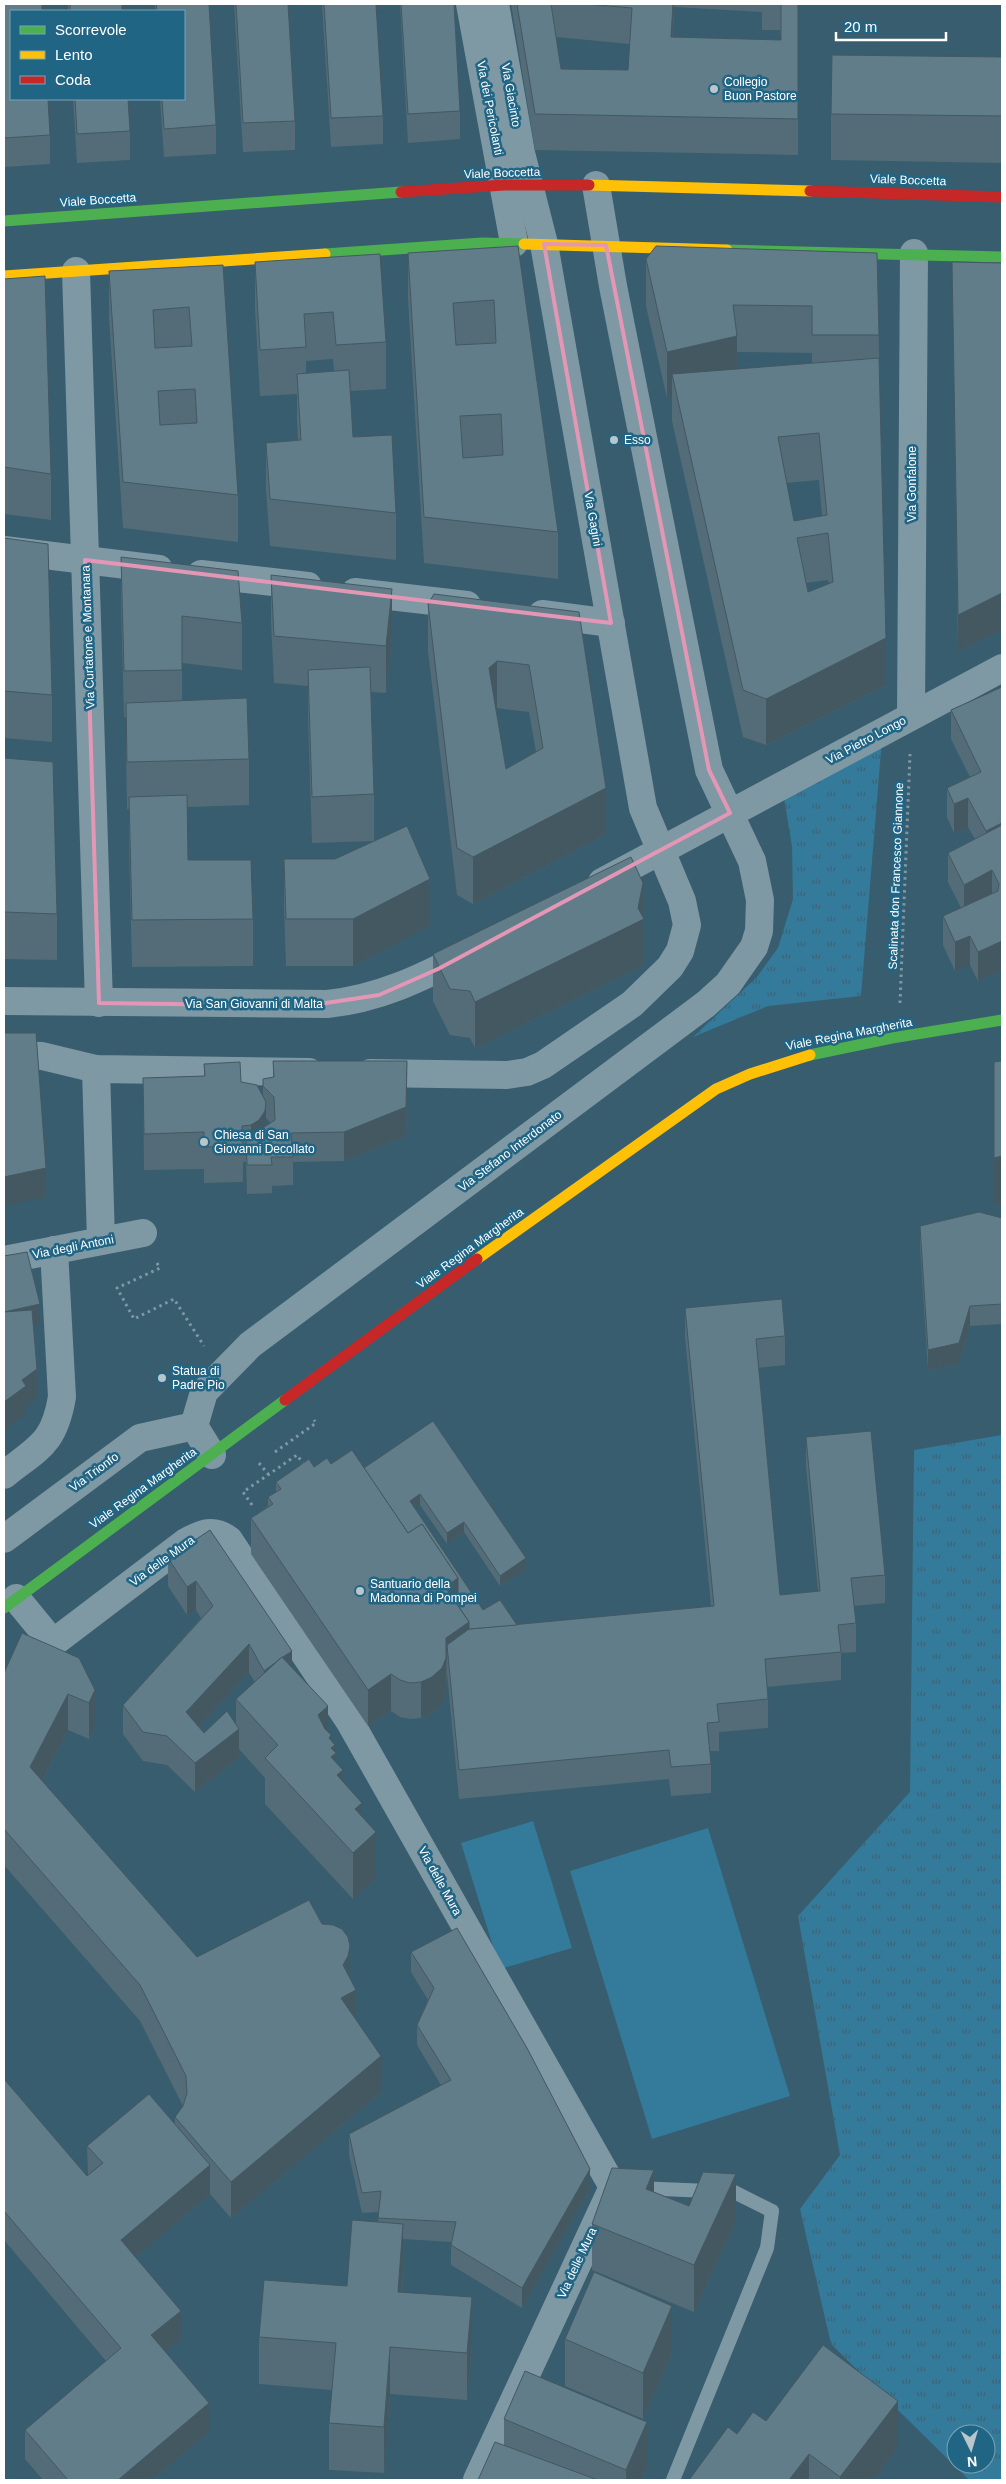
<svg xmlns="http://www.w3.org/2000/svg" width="1006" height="2484" font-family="Arial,sans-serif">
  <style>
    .grass { fill: url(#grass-tufts); fill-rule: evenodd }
    .garden { fill: #337a9b }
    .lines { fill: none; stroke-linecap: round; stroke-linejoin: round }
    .path { stroke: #7e98a4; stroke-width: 3; stroke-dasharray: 2.5 4; stroke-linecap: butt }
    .lane { stroke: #7e98a4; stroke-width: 14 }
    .street { stroke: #7e98a4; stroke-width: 28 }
    .fast { stroke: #4caf50; stroke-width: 11 }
    .slow { stroke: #ffc107; stroke-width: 11 }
    .jam { stroke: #c62828; stroke-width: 11 }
    .wall { fill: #536c77; fill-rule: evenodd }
    .shaded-wall { fill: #445861 }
    .building { fill: #617d8a; stroke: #445861; fill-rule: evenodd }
    .marked { fill: none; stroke: #e497b5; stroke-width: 4; stroke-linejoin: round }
    .poi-dot { fill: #b9c6cc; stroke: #216585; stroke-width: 2 }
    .labels { text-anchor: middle; stroke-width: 5; stroke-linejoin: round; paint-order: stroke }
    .poi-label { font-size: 12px; fill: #fff; stroke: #216585; text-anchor: start }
    .street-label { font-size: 12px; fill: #fff; stroke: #216585 }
  </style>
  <defs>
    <pattern id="grass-tufts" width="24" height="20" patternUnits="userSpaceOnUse" patternTransform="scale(1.25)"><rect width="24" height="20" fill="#337a9b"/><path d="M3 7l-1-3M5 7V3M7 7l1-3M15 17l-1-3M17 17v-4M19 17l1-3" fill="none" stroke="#406374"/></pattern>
  </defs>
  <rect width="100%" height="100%" fill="#385d6e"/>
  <g class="grass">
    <path d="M882 739 861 996 768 1006 693 1037 757 977 778 948 793 899 792 846 784 798Z"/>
    <path d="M1002 1435V2480H969L831 2344 800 2209 840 2155 798 1916 910 1792 914 1450ZM956 2434H986V2464H956Z"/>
  </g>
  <g class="garden">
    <path d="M533 1821 572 1948 500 1969 461 1843Z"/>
    <path d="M708 1828 790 2096 652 2139 570 1871Z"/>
  </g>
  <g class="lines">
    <g class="path">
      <path d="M900 1003 910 754"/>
      <path d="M157 1263 160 1268 117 1288 134 1319 174 1299 204 1346"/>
      <path d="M275 1452 316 1423 314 1420"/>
      <path d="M259 1463 268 1474"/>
      <path d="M252 1505 243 1492 297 1455 304 1465"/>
    </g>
    <path class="lane" d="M636 2188 734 2192 772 2211 767 2248 673 2480"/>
    <g class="street">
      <path d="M470 4 514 243"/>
      <path d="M76 271 99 1003"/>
      <path d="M4 550 159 569"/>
      <path d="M201 574 308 586"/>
      <path d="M355 592 467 605"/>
      <path d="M542 614 611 623"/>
      <path d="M911 716 914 253"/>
      <path d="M602 882 1002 668"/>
      <path d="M4 1001 327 1004C378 999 422 978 467 954"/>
      <path d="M4 1055 42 1056 96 1069 309 1072"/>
      <path d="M96 1069 101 1241"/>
      <path d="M370 1073 507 1075 527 1072 543 1065 632 1004 670 967 680 951 687 925 682 901 643 808 544 244 521 153 495 4"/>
      <path d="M4 1260 143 1233"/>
      <path d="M212 1455 194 1426 204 1392 250 1345 706 1004 728 984 754 947 759 931 760 900 752 861 709 770 613 286 596 185"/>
      <path d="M4 1475C39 1447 54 1444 62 1397L54 1250"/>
      <path d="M4 1539 140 1438 194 1426"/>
      <path d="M16 1598 53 1643 186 1542C202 1533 214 1528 229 1540L350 1722 613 2187 477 2480"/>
    </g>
    <g class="fast">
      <path d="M4 221 401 192"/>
      <path d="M727 250 1002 257"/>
      <path d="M325 254 482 243 524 244"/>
      <path d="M810 1055 892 1038 1002 1020"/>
      <path d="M4 1608 285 1400"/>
    </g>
    <g class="slow">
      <path d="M589 185 810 191"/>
      <path d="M524 244 727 250"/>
      <path d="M4 276 325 254"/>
      <path d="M477 1259 716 1089 750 1074 810 1055"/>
    </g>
    <g class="jam">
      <path d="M810 191 1002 197"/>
      <path d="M401 192 504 185H589"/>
      <path d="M285 1400 477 1259"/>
    </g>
  </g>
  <g class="wall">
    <path d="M4 4 50 135V164L4 167Z"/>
    <rect x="68" y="4" width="54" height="7"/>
    <path d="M155 4H209L216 125V154L164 157 160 99H184V11H155Z"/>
    <path d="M234 4H288L295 121V150L243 152Z"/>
    <path d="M322 4H376L383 116V144L331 147Z"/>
    <path d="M400 4H454L460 111V139L408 143Z"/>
    <path d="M511 4H798V155L535 150ZM674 7 762 12V30H780L781 40 673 37ZM556 37 630 44 628 70 561 69Z"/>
    <path d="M1002 57V163L831 160V114Z"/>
    <path d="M73 99H128L130 131V160L77 163Z"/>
    <path d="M518 246 558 532V579L424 563 408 299V253Z"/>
    <path d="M877 253 886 685 766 745 743 737 672 421V397L667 398 646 306V259ZM737 352 812 353V363L737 369ZM819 480 822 516 794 521 786 483ZM828 580 829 584 808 592 806 583Z"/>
    <path d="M255 262 386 342V389L350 391 353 437 396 513V560L270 546 266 489V443L298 440 297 420V394L260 396 255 309ZM333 359 334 371 306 373V361Z"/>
    <path d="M952 262 1002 263V630L958 651Z"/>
    <path d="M223 265 238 495V542L123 528 109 318V271Z"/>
    <path d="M4 279 51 474V520L4 514Z"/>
    <path d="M4 538 52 695V742L4 738Z"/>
    <path d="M121 557 242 623V670L182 663V701L249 759V805L187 807 188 860 253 919V966L132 967 129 844V809H127L126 750V717H124L121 603Z"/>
    <path d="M271 575 392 636 386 693 371 692 374 794V841L430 926 353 966H286L284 906V859H335L374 841 312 843 308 717V686L274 683 271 622Z"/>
    <path d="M428 604 579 612 606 834 473 904 457 895 428 651ZM496 708H497L529 712 536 752 506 769Z"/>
    <path d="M1002 687V970L978 981 970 965 955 971 943 945V916L961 908 948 882V853L975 839 968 827 954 833 947 817V788L970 777 951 739V710Z"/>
    <path d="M4 758 57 914V960L4 959Z"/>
    <path d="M643 916 644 965 475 1048 470 1038 450 1035 433 1001V954Z"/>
    <path d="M273 1061 407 1090 406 1136 344 1161 293 1162V1185L272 1186V1193L247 1194 246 1162H243V1182L204 1183V1169L144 1170 143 1078 204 1076V1064L241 1082 263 1096V1079L273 1077ZM266 1118 271 1123 266 1126Z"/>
    <path d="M1002 1218V1324L970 1326 959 1364 928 1370 920 1246V1226Z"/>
    <path d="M685 1308 785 1336V1365L758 1368 780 1595 818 1591 806 1466V1437L885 1575V1603L854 1606 856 1623V1652L841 1653V1680L767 1687 768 1699V1728L719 1732V1751H710L711 1764V1793L671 1796 669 1779 459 1799 447 1673 446 1694 442 1704 432 1713 421 1718 410 1719 400 1717 391 1711 368 1726 251 1554V1518L268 1506V1497L276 1492V1482L314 1467 331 1464 364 1468 433 1421 526 1569 500 1586 464 1532 447 1544 420 1505 415 1508 483 1610 517 1625 711 1606 685 1337Z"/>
    <path d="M210 1530 292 1667 328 1732 335 1752 336 1763 343 1782 362 1817 376 1879 353 1899 265 1804V1778L239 1749V1758L195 1792 167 1765 143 1761 123 1734V1705L201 1618 196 1610 187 1615 168 1586V1558ZM249 1673 255 1682 236 1699V1725L204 1733 199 1727Z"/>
    <path d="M79 1658 95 1727 89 1739 68 1730 42 1781 197 1957 350 1979 356 2019 381 2092 231 2218 210 2194 135 2257 181 2339 165 2352 209 2432 152 2480H43L25 2459V2430L106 2361 4 2240V2079L87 2176H88L87 2146 175 2124V2117L183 2106 140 2021 4 1865V1673Z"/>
    <path d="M411 1952 590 2189 522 2308 451 2265V2242L403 2239V2271L402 2292 472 2344 467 2400 390 2394 384 2473 329 2470V2423L332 2390 259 2384V2337L347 2286 378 2222 379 2212 362 2213 349 2155V2134L441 2085 417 2045V2025L428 2000 411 1972Z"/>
    <path d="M654 2192 689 2206 736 2221 694 2312 592 2270V2224Z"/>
    <path d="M565 2339 672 2353 643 2419 565 2386Z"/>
    <path d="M504 2419 647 2469 642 2480H478L504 2445Z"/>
    <path d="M766 2421 898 2448 873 2480H689L737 2434Z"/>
  </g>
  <g class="shaded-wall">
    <path d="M673 4H674L671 73V37Z"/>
    <path d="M737 336V382L672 374V397L667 398V352Z"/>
    <path d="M392 589V636L386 693V646Z"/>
    <path d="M1002 593V630L958 651V615Z"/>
    <path d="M886 638V685L766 745V699Z"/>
    <path d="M497 661V708L489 714V668Z"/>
    <path d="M606 788V834L473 904V857Z"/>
    <path d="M968 798V827L954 833V804Z"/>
    <path d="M1002 823V852L986 860V831Z"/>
    <path d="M992 870V899L964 914V885Z"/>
    <path d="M430 879V926L353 966V919Z"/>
    <path d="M643 883V919H644V965L475 1048V1002L638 908Z"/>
    <path d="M970 936V965L955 971V942Z"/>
    <path d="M1002 941V970L978 981V952Z"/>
    <path d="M407 1061V1090L406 1136 344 1161V1132Z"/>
    <path d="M266 1102V1138L251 1161V1125Z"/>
    <path d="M1002 1156V1203L994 1205V1158Z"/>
    <path d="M46 1168V1197L4 1206V1177Z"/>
    <path d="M40 1304V1324L4 1332V1312Z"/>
    <path d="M970 1306V1326L959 1364 928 1370V1350Z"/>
    <path d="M37 1369V1398L26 1406V1414L4 1431V1402L22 1380Z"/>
    <path d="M420 1494V1505L410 1512V1501Z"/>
    <path d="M464 1522V1532L447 1544V1533Z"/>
    <path d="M526 1558V1569L500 1586V1576Z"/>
    <path d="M458 1578V1614L445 1587Z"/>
    <path d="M196 1581V1610L187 1615V1587Z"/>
    <path d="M469 1622V1658L447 1645 446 1694 442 1704 432 1713 421 1718V1682L446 1638Z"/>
    <path d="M249 1644V1673L186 1741V1712Z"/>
    <path d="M292 1651V1680L264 1700V1671Z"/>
    <path d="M391 1674V1711L368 1726V1690Z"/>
    <path d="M95 1690V1727L89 1739V1703Z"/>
    <path d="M68 1694V1730L30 1804V1767Z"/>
    <path d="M328 1706V1753L318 1715Z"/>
    <path d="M239 1729V1758L195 1792V1763Z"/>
    <path d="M331 1735V1757V1748L335 1745V1754L336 1753V1800L331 1804V1782L329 1785V1738Z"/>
    <path d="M343 1770V1817L337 1775Z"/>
    <path d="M362 1803V1844L376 1832V1879L353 1899V1853L355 1809Z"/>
    <path d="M350 1946V1983L356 1990V2026L341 1998 343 1965Z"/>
    <path d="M381 2056V2092L231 2218V2182Z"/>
    <path d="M210 2165V2194L121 2269V2240Z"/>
    <path d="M590 2169V2189L522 2308V2288Z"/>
    <path d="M654 2170V2216L646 2189Z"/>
    <path d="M736 2174V2221L694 2312V2265Z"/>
    <path d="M403 2224V2271L398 2338V2292Z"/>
    <path d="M472 2297V2344L467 2400V2353Z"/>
    <path d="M672 2306V2353L643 2419V2373Z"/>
    <path d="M181 2311V2339L151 2364V2335Z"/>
    <path d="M390 2347V2394L384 2473V2427Z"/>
    <path d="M898 2401V2448L873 2480H840V2477Z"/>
    <path d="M209 2403V2432L152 2480H118Z"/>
    <path d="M647 2422V2469L642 2480H626V2470Z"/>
    <path d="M809 2454V2480H789Z"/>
  </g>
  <g class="building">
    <path d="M4 4H42V11H11V99H48L50 135 4 138Z"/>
    <rect x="70" y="4" width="52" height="7"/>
    <path d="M156 4H209L216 125 164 129 162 99H184V11H157Z"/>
    <path d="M236 4H288L295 121 243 123Z"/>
    <path d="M324 4H376L383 116 331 118Z"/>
    <path d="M401 4H454L460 111 408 114Z"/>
    <path d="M517 4H551L561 69 628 70 632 8 586 4H673L671 37 781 40V4H798V119L535 114Z"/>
    <path d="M832 55 1002 57V116L831 114Z"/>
    <path d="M75 99H128L130 131 77 134Z"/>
    <path d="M518 246 558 532 424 517 408 253ZM494 300 496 343 456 345 453 303ZM501 414 503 455 463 458 460 416Z"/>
    <path d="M656 246 877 253 879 335H812V306L733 305 737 336 667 352 646 259Z"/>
    <path d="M380 254 386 342 336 345 333 312 304 314 306 347 260 350 255 262Z"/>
    <path d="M952 262 1002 263V593L958 615Z"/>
    <path d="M223 265 238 495 123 482 109 271ZM189 307 192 346 155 348 153 310ZM195 389 197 423 160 425 158 391Z"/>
    <path d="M45 276 51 474 4 467V279Z"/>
    <path d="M879 358 886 638 766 699 743 690 672 374ZM819 433 827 515 794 521 778 437ZM828 533 833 582 808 592 797 538Z"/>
    <path d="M349 370 353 437 392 435 396 513 270 499 266 443 301 440 297 374Z"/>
    <path d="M4 538 48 544 52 695 4 691Z"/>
    <path d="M121 557 238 571 242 623 182 616V670L124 671Z"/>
    <path d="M271 575 392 589 386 646 274 636Z"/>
    <path d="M434 594 579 612 606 788 473 857 457 848 428 604ZM497 661 529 665 543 748 506 769 489 668Z"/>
    <path d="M370 667 374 794 312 797 308 670Z"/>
    <path d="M1002 687V823L986 831 968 798 954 804 947 788 981 772 951 710Z"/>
    <path d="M247 698 249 759 127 762 126 703Z"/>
    <path d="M4 758 53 762 57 914 4 912Z"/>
    <path d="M187 795 188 860H251L253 919 132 920 129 797Z"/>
    <path d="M1002 825V941L978 952 970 936 955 942 943 916 998 891 999 884 992 870 964 885 948 853Z"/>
    <path d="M407 826 430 879 353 919H286L284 859H335Z"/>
    <path d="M631 857 643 883 638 908 644 919 475 1002 470 991 450 989 433 954Z"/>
    <path d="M4 1033H36L46 1168 4 1177Z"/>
    <path d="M273 1061H407L406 1107 344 1132 291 1133 293 1157H271L272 1165H247L246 1139 275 1120 274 1097 263 1086V1079L274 1077Z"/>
    <path d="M1002 1061V1156L994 1158V1062Z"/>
    <path d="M240 1062 241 1082 257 1085 266 1102 265 1111 259 1120 251 1125 242 1126 243 1146 204 1147V1132L144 1134 143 1078 205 1076 204 1064Z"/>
    <path d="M979 1212 1002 1218V1304L970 1306 959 1343 928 1350 920 1226Z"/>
    <path d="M27 1252 40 1304 4 1312V1256Z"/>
    <path d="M782 1299 785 1336 756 1339 780 1595 820 1591 806 1437 871 1431 885 1575 851 1578 856 1623 838 1625 841 1652 765 1659 768 1699 717 1704 719 1722 707 1723 711 1764 671 1767 669 1750 459 1770 447 1645 469 1629 714 1606 685 1308Z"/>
    <path d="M32 1310 37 1369 22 1380 26 1386 4 1402V1312Z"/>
    <path d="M433 1421 526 1558 500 1576 464 1522 447 1533 420 1494 410 1501 483 1610 500 1600 517 1625 469 1629V1622L457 1604 458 1603V1578L422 1524 408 1533 364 1468Z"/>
    <path d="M352 1450 408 1533 422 1524 458 1578 445 1587 469 1622 446 1638V1658L442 1668 432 1677 421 1682 410 1683 400 1680 391 1674 368 1690 251 1518 273 1504 268 1497 281 1489 276 1482 309 1459 314 1467 327 1458 331 1464Z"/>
    <path d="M210 1530 292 1651 283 1657H282L276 1662 264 1671 249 1644 186 1712 204 1733 227 1711 239 1729 195 1763 167 1736 143 1732 123 1705 213 1606 196 1581 187 1587 168 1558Z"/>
    <path d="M22 1633 79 1658 95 1690 89 1703 68 1694 30 1767 197 1957 309 1900 322 1924 333 1925 342 1929 348 1937 350 1946 348 1956 343 1965 356 1990 341 1998 381 2056 231 2182 175 2117 183 2106 187 2093 186 2076 140 1985 4 1829V1673Z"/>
    <path d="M282 1657 328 1706 318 1715 325 1729 331 1735 329 1738 335 1745 331 1748 336 1753 331 1757 343 1770 337 1775 362 1803 355 1809 376 1832 353 1853 265 1758 278 1745 236 1699Z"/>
    <path d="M457 1928 527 2048 590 2169 522 2288 451 2245 456 2222 378 2218 381 2191 362 2193 349 2134 451 2080 417 2025 434 1988 411 1952Z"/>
    <path d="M4 2079 87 2176 103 2163 87 2146 149 2094 210 2165 121 2240 181 2311 151 2335 209 2403 118 2480H68L25 2430 121 2348 4 2211Z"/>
    <path d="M612 2168 654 2170 646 2189 689 2206 703 2172 736 2174 694 2265 592 2224Z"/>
    <path d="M352 2220 403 2224 398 2292 472 2297 467 2353 390 2347 384 2427 329 2423 336 2343 259 2337 264 2280 347 2286Z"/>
    <path d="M594 2272 672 2306 643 2373 565 2339Z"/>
    <path d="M823 2345 898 2401 840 2477 809 2454 789 2480H689L728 2427 737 2434 753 2412 766 2421Z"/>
    <path d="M525 2371 647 2422 626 2470 504 2419Z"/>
    <path d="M495 2442 595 2479 594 2480H478Z"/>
  </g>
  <path class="marked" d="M544 244 606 245 709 770 730 813 438 969 379 995 306 1006 99 1003 85 560 611 623Z"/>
  <g class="poi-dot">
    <circle cx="714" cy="89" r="5"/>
    <circle cx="614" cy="440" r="5"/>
    <circle cx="204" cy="1142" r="5"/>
    <circle cx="162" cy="1378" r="5"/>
    <circle cx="360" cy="1591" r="5"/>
  </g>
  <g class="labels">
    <g class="poi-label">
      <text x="724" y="86">Collegio<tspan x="724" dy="14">Buon Pastore</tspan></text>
      <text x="624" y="444">Esso</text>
      <text x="214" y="1139">Chiesa di San<tspan x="214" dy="14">Giovanni Decollato</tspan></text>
      <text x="172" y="1375">Statua di<tspan x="172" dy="14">Padre Pio</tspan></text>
      <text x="370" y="1588">Santuario della<tspan x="370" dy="14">Madonna di Pompei</tspan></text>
    </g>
    <g class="street-label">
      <text transform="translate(511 95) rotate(80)" y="4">Via Giacinto</text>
      <text transform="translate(490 108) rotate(79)" y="4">Via dei Pericolanti</text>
      <text transform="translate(502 173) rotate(-2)" y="4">Viale Boccetta</text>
      <text transform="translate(908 180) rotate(2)" y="4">Viale Boccetta</text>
      <text transform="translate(98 200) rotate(-4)" y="4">Viale Boccetta</text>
      <text transform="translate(912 484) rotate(-90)" y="4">Via Gonfalone</text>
      <text transform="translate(593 519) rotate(80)" y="4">Via Gagini</text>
      <text transform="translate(88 637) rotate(-92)" y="4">Via Curtatone e Montanara</text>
      <text transform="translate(866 740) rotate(-28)" y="4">Via Pietro Longo</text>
      <text transform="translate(896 876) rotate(-88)" y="4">Scalinata don Francesco Giannone</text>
      <text x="254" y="1008">Via San Giovanni di Malta</text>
      <text transform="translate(849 1034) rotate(-11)" y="4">Viale Regina Margherita</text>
      <text transform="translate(510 1151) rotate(-37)" y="4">Via Stefano Interdonato</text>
      <text transform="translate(73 1247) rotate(-11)" y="4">Via degli Antoni</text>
      <text transform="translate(470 1248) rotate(-36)" y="4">Viale Regina Margherita</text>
      <text transform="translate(94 1472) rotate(-36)" y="4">Via Trionfo</text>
      <text transform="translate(143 1488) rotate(-36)" y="4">Viale Regina Margherita</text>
      <text transform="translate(162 1561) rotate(-36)" y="4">Via delle Mura</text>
      <text transform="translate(440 1881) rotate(61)" y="4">Via delle Mura</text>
      <text transform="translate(577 2263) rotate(-65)" y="4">Via delle Mura</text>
    </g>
  </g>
  <rect width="1006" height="2484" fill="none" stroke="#ffffff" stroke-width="10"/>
  <rect x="10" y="10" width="175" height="90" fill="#216585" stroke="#7aa3b6"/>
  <rect x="20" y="26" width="25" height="8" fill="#4caf50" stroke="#7aa3b6"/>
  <text x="55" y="35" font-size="15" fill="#ffffff">Scorrevole</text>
  <rect x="20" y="51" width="25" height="8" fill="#ffc107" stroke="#7aa3b6"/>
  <text x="55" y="60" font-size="15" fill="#ffffff">Lento</text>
  <rect x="20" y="76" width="25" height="8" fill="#c62828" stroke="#7aa3b6"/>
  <text x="55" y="85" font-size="15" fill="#ffffff">Coda</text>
  <g transform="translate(971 2449) rotate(175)"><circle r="24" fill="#216585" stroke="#7aa3b6"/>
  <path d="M0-4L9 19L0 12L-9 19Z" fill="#b9c6cc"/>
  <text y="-8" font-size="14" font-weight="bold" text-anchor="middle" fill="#ffffff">N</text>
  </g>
  <path d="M836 32v8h110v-8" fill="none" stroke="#ffffff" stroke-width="2.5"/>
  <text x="844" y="32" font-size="15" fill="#ffffff" stroke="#216585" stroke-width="4" paint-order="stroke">20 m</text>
</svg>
